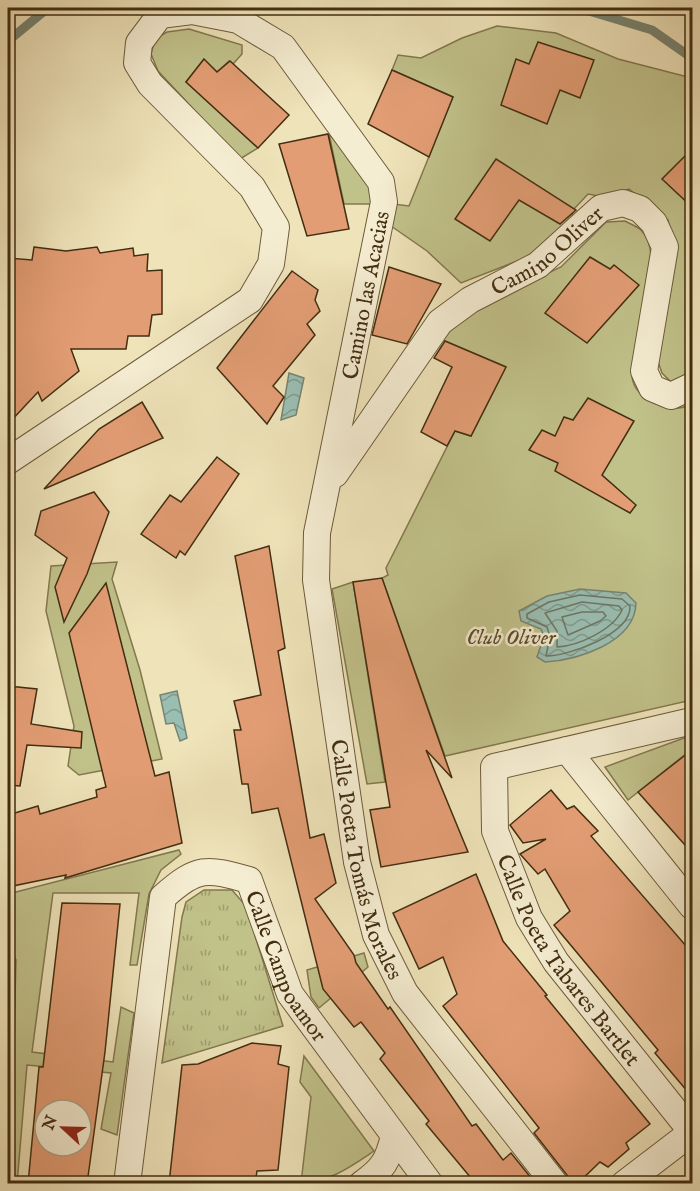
<svg xmlns="http://www.w3.org/2000/svg" width="700" height="1191" font-family="'IM FELL English',serif">
  <style>
    .park { fill: url(#park-tufts); stroke: #82784e; stroke-width: 1.5 }
    .garden { fill: #c1c18a; stroke: #82784e; stroke-width: 1.5 }
    .water { fill: url(#water-waves); stroke: #778472; stroke-width: 1.5 }
    .lines { fill: none; stroke-linecap: round; stroke-linejoin: round }
    .shore { stroke: #6e7662; stroke-width: 1.5 }
    .stream { stroke: #778472; stroke-width: 9 }
    .building { fill: #e39d74; stroke: #422e11; stroke-width: 1.5; fill-rule: evenodd }
    .street-casing { stroke: #6d5b3b; stroke-width: 28 }
    .street { stroke: #f5edd2; stroke-width: 26 }
    .labels { text-anchor: middle; stroke-width: 5; stroke-linejoin: round; paint-order: stroke }
    .street-label { font-size: 22px; fill: #422e11; stroke: #f5edd2 }
    .park-label { font-size: 22px; font-style: italic; fill: #5b4b29; stroke: #f5edd2 }
  </style>
  <defs>
    <pattern id="park-tufts" width="24" height="20" patternUnits="userSpaceOnUse" patternTransform="scale(1.5)"><rect width="24" height="20" fill="#c1c18a"/><path d="M3 7l-1-3M5 7V3M7 7l1-3M15 17l-1-3M17 17v-4M19 17l1-3" fill="none" stroke="#9e9d6f"/></pattern>
    <pattern id="water-waves" width="16" height="10" patternUnits="userSpaceOnUse" patternTransform="scale(1.5)"><rect width="16" height="10" fill="#9abeb2"/><path d="M0 5q4-4 8 0t8 0" fill="none" stroke="#7f9b8f"/></pattern>
  </defs>
  <rect width="100%" height="100%" fill="#efe3b9"/>
  <filter id="stains"><feTurbulence type="fractalNoise" baseFrequency=".00333" numOctaves="4"/><feColorMatrix values="0 0 0 0 .2 0 0 0 0 .09 0 0 0 0 .02 0 0 0 .5 -.17"/></filter>
  <radialGradient id="worn" r=".72"><stop offset=".6" stop-color="#630" stop-opacity="0"/><stop offset="1" stop-color="#630" stop-opacity=".3"/></radialGradient>
  <path class="park" d="M204 890H232L246 906 283 1026 162 1063 182 917 186 902Z"/>
  <g class="garden">
    <path d="M497 26 556 33 618 59 692 78V376L673 384 662 373 655 353 674 248 668 220 629 189 604 197 588 194 573 210 572 219 530 256 461 283 427 251 391 226 394 204 409 206 453 97 392 70 398 55 421 58 462 38Z"/>
    <path d="M189 29 242 45V54L233 64 229 61 217 72 204 60 186 82 258 148 240 159 158 71 151 54 155 39 167 32Z"/>
    <path d="M329 134 374 186 372 204H344Z"/>
    <path d="M625 221C630 224 637 226 641 230 669 258 632 340 632 375 632 389 645 400 657 404 670 409 679 410 692 404V700L445 756 382 578 388 575 386 568 455 431 471 436 506 367 440 339 467 312 561 267 606 222Z"/>
    <path d="M117 562 112 579 140 670 162 759 79 775 68 766 74 726 46 611 51 566Z"/>
    <path d="M353 582 385 782 367 784 332 589Z"/>
    <path d="M692 735V749L628 800 605 767Z"/>
    <path d="M179 850 181 854 161 870 149 894 137 965H130L139 893H53L32 1052 113 1062 121 1007 134 1013 117 1135 101 1129 111 1073 27 1065 17 1184 10 1183 16 960 8 945V894Z"/>
    <path d="M364 953 368 967 319 1008 311 997 307 970Z"/>
    <path d="M304 1056 374 1151C353 1165 327 1184 301 1183L311 1097 300 1082Z"/>
  </g>
  <g class="water">
    <path d="M289 373 304 378 296 415 281 420Z"/>
    <path d="M580 589 626 593 636 603C635 643 577 660 545 662L537 657 544 636 541 629 521 621 519 611 547 596Z"/>
    <path d="M177 691 187 738 180 741 174 723 166 724 160 695Z"/>
  </g>
  <g class="lines">
    <g class="shore">
      <path d="M580 595 622 599 630 606C631 634 569 656 546 656L550 637 547 627 527 618V614L549 602Z"/>
      <path d="M582 602 619 606 622 610C613 630 578 646 557 647V631L545 613Z"/>
      <path d="M582 612H603L606 616 600 621 568 635 562 617Z"/>
    </g>
    <g class="stream">
      <path d="M359 8 374 11 433 8"/>
      <path d="M579 8 652 30 692 58"/>
      <path d="M8 41 48 8"/>
    </g>
  </g>
  <g class="building">
    <path d="M538 42 594 60 580 98 560 90 547 124 501 105 516 59 529 64Z"/>
    <path d="M204 59 217 72 230 61 289 115 258 148 186 82Z"/>
    <path d="M392 70 453 97 429 157 368 124Z"/>
    <path d="M328 134 349 229 307 236 279 144Z"/>
    <path d="M693 148V208L662 179Z"/>
    <path d="M496 159 576 210 560 224 519 200 490 241 455 219Z"/>
    <path d="M34 247 66 251 97 247 100 253 133 248 134 256 148 254 147 271 162 270V314L152 315 149 336H128L126 349H71L79 371 42 401 38 392 8 424V258L32 260Z"/>
    <path d="M590 257 610 269 614 265 639 285 587 343 545 313Z"/>
    <path d="M389 267 441 284 407 344 372 335Z"/>
    <path d="M292 271 318 290 315 300 320 311 307 324 315 335 273 386 284 397 267 424 217 368Z"/>
    <path d="M445 341 506 367 471 436 455 431 447 446 421 432 452 367 434 358Z"/>
    <path d="M588 398 634 421 602 475 636 505 630 513 555 471 558 463 529 450 542 430 555 436 564 417 573 420Z"/>
    <path d="M142 402 163 438 44 489 99 429Z"/>
    <path d="M217 457 239 474 185 555 180 551 176 558 141 534 170 495 181 502Z"/>
    <path d="M94 492 109 512 87 574 64 622 55 587 67 558 35 535 41 511Z"/>
    <path d="M269 546 285 648 278 651 310 838 324 834 336 883 315 899 354 955 356 963 388 1009 390 1007 472 1126 476 1124 503 1160 511 1153 536 1184H476L426 1124 429 1121 380 1059 385 1053 361 1022 354 1027 323 989 278 808 252 813 248 784H242L234 730H241L234 701 261 695 235 556Z"/>
    <path d="M382 578 452 778 426 750 468 852 381 867 370 810 390 807 353 582Z"/>
    <path d="M106 583 155 776 169 772 182 843 65 878 66 875 8 887V815L38 806 40 814 97 797 96 790 106 787 69 633Z"/>
    <path d="M8 686 37 689 31 724 82 732 81 748 27 745 20 786 8 785Z"/>
    <path d="M693 749V854L638 792Z"/>
    <path d="M551 790 567 809 574 806 598 831 591 836 693 954V1098L655 1053 658 1050 554 925 570 911 545 869 538 874 520 854 546 839 523 843 510 825Z"/>
    <path d="M476 874 503 941 547 995 545 996 650 1124 626 1143 629 1149 608 1167 600 1162 577 1184H570L567 1175 534 1133 539 1128 443 1006 457 994 443 957 419 969 393 913Z"/>
    <path d="M62 903 120 904 105 1052 87 1184H28L39 1067H43ZM45 1110H81V1146H45Z"/>
    <path d="M252 1043 281 1046 278 1064 289 1067 278 1170 257 1171 255 1184H169L182 1065 198 1064Z"/>
  </g>
  <g class="lines">
    <defs>
      <g id="street">
        <path id="s1" d="M8 461 250 300 271 264 276 227 252 187 150 84 137 63 139 43 160 15 192 11 238 20 283 47 381 182 384 202 317 533 316 580 357 862 376 935 405 993 555 1184"/>
        <path id="s2" d="M335 474 440 322 470 300 538 265 601 208 623 203 640 209 654 223 665 247 644 371 652 388 671 396 692 386"/>
        <path id="s3" d="M692 721 494 767 495 831 529 918 556 962 692 1132"/>
        <path d="M567 750 692 906"/>
        <path id="s4" d="M127 1184 163 897C198 866 206 868 249 880L290 994 430 1184"/>
        <path d="M362 1184C383 1169 388 1161 394 1136"/>
        <path d="M624 1184 692 1132"/>
      </g>
    </defs>
    <use href="#street" class="street-casing"/>
    <use href="#street" class="street"/>
  </g>
  <g class="labels">
    <g class="street-label">
      <text dy="8" stroke="none"><textPath href="#s2" startOffset="314">Camino Oliver</textPath></text>
      <text transform="translate(365 295) rotate(-79)" y="8">Camino las Acacias</text>
      <text dy="8" stroke="none"><textPath href="#s1" startOffset="1629">Calle Poeta Tomás Morales</textPath></text>
      <text dy="8" stroke="none"><textPath href="#s3" startOffset="417">Calle Poeta Tabares Bartlet</textPath></text>
      <text dy="8" stroke="none"><textPath href="#s4" startOffset="478">Calle Campoamor</textPath></text>
    </g>
    <g class="park-label">
      <text x="511" y="644">Club Oliver</text>
    </g>
  </g>
  <rect width="700" height="1191" fill="none" stroke="#efe3b9" stroke-width="30"/>
  <rect x="9" y="9" width="682" height="1173" fill="none" stroke="#422e11" stroke-width="3"/>
  <rect x="15" y="15" width="670" height="1161" fill="none" stroke="#422e11" stroke-width="1.5"/>
  <g transform="translate(63 1128) rotate(292)"><circle r="28" fill="#f5edd2" stroke="#ada185" stroke-width="1.5"/>
  <path d="M0-4.5L10 22L0 15L-10 22Z" fill="#8f2418"/>
  <text y="-9" font-size="16" font-weight="bold" text-anchor="middle" fill="#422e11">N</text>
  </g>
  <rect width="100%" height="100%" filter="url(#stains)"/>
  <rect width="100%" height="100%" fill="url(#worn)"/>
</svg>
